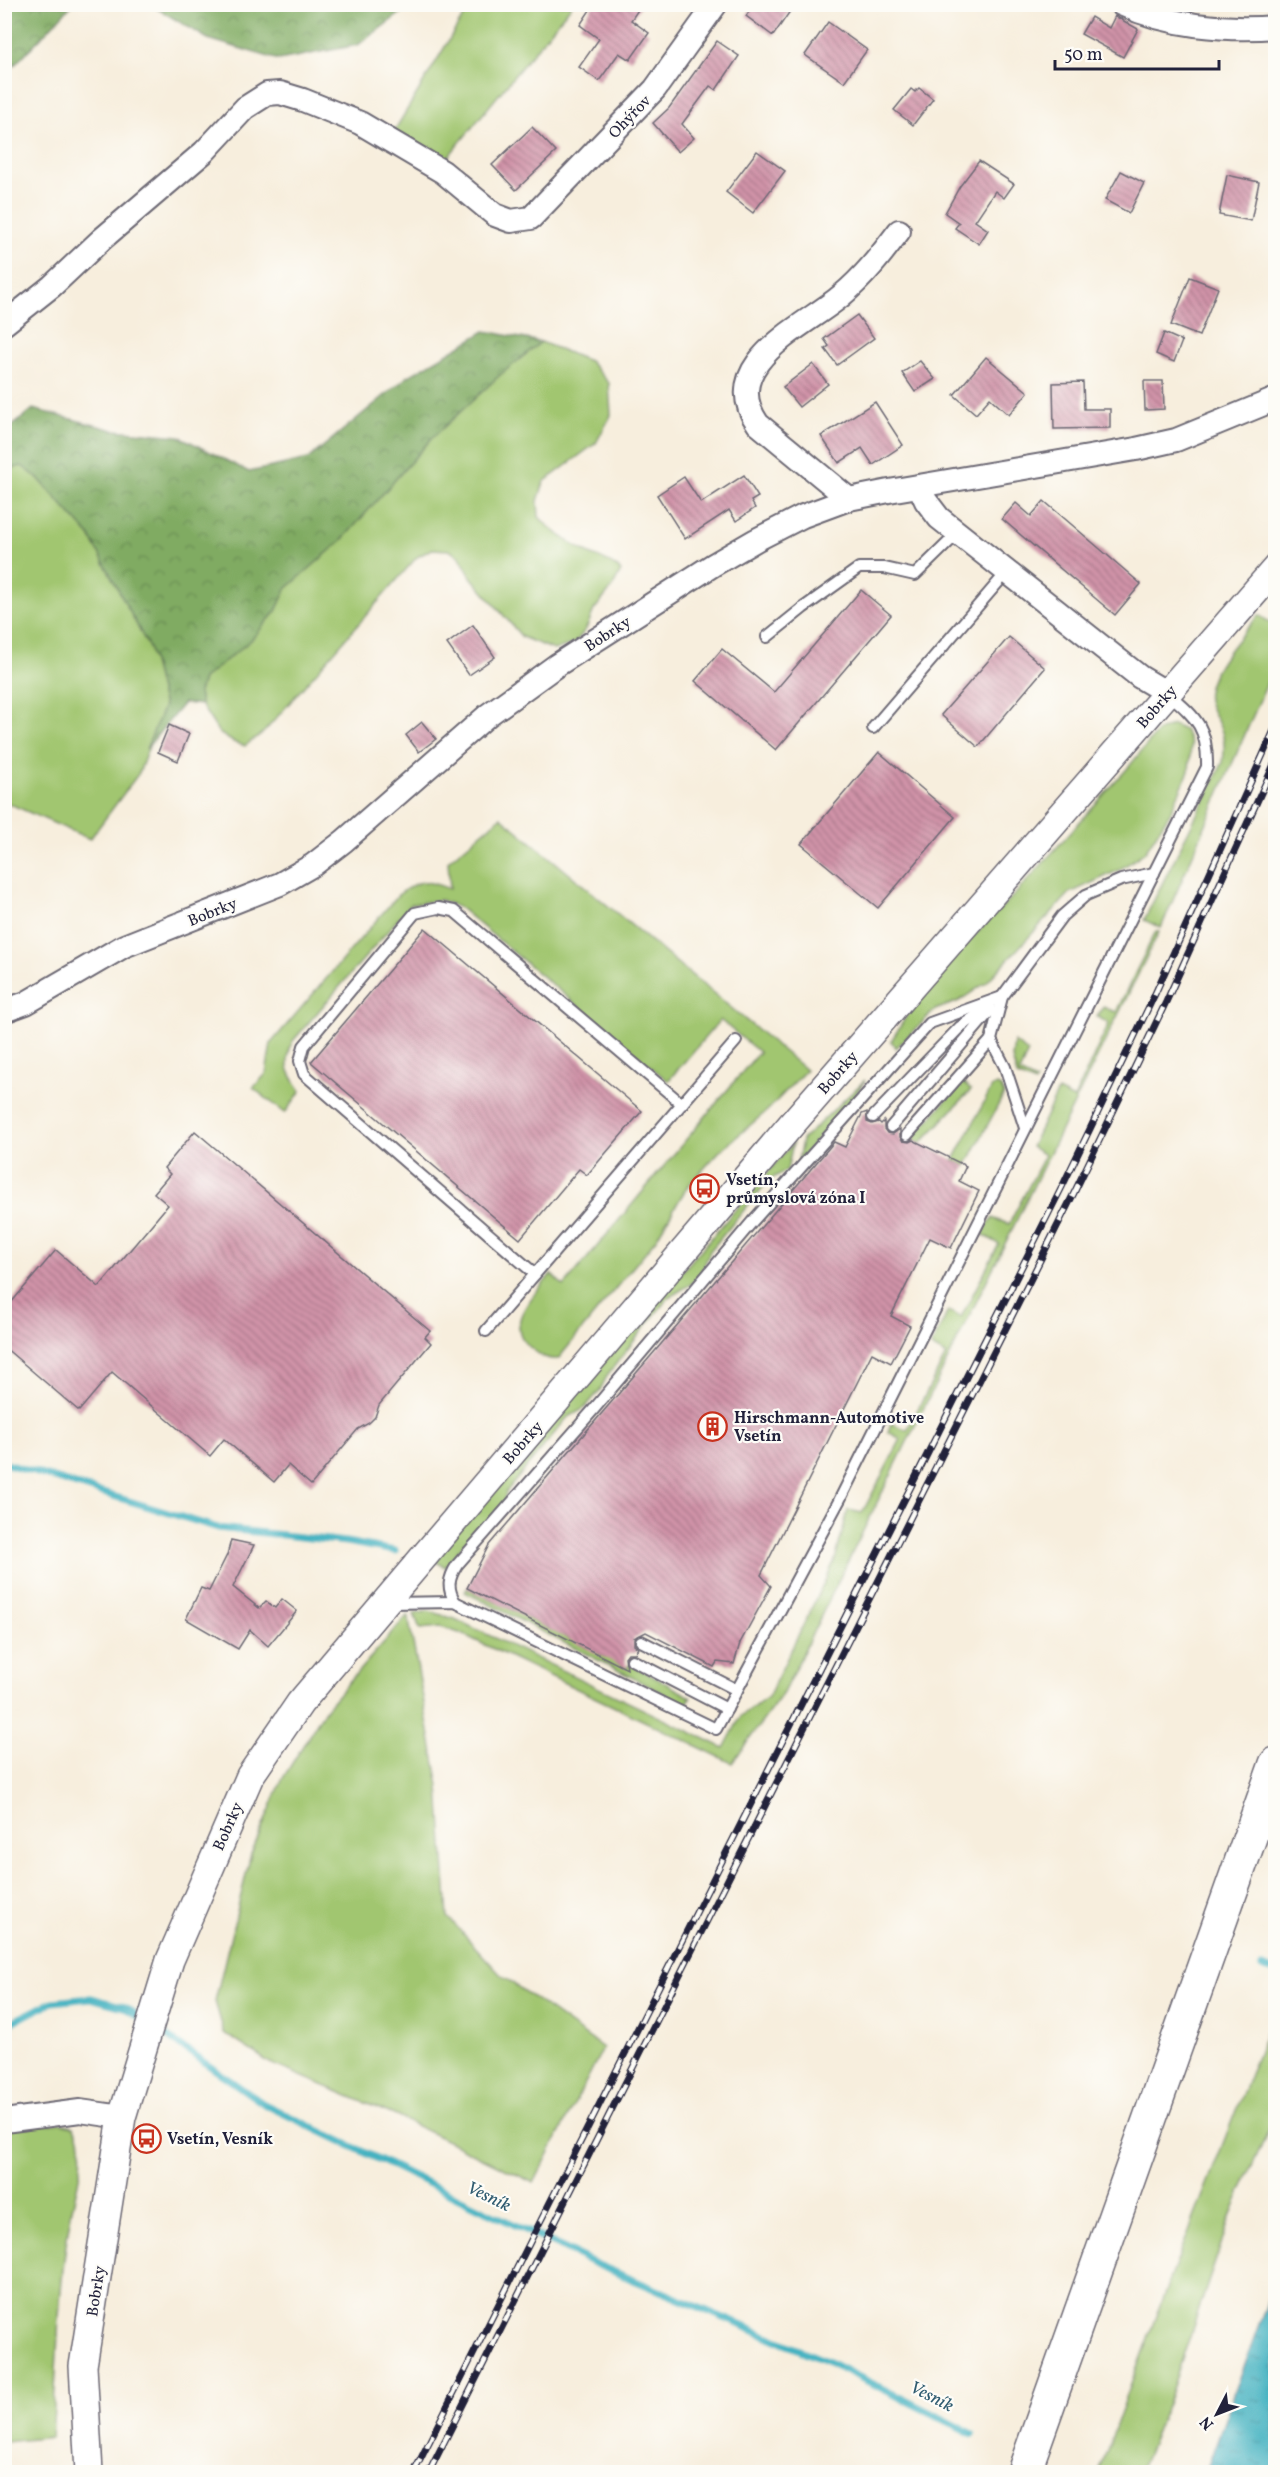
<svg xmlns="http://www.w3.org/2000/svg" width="1280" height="2477" font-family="Vollkorn,serif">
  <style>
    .grass { fill: #a1c670; stroke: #627456; stroke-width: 1.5 }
    .forest { fill: url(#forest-crowns); stroke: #51664e; stroke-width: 1.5 }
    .water { fill: url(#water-ripples); stroke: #336a7e; stroke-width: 1.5 }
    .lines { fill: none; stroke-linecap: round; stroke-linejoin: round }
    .stream { stroke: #44b2c1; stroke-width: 7 }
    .building { fill: url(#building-back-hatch) }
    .service-casing { stroke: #6d6974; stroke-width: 14 }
    .minor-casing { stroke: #6d6974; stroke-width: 26 }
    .tertiary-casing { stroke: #6d6974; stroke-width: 30 }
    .primary-casing { stroke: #6d6974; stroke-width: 36 }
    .service { stroke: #fff; stroke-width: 10 }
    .minor { stroke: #fff; stroke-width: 22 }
    .tertiary { stroke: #fff; stroke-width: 27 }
    .primary { stroke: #fff; stroke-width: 33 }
    .rail-casing { stroke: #22223b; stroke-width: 7 }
    .rail { stroke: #fdfcf7; stroke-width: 4.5; stroke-dasharray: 14; stroke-linecap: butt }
    .labels { text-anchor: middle; stroke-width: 4.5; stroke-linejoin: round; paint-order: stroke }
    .street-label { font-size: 16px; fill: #22223b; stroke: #fdfcf7 }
    .poi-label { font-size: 16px; font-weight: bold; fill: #22223b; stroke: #fdfcf7; text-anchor: start }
    .water-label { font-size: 18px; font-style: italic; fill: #305c71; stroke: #fdfcf7 }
  </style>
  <defs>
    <pattern id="forest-crowns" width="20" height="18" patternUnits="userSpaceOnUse" patternTransform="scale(1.5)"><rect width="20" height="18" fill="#80ab62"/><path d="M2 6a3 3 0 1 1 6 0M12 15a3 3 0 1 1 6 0" fill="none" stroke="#688b52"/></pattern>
    <pattern id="water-ripples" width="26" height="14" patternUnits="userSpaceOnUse" patternTransform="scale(1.5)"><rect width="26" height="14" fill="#44b2c1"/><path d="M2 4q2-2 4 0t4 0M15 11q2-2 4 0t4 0" fill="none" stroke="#38909e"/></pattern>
    <pattern id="building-back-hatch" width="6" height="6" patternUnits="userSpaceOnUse" patternTransform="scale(1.5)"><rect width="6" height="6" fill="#d093a8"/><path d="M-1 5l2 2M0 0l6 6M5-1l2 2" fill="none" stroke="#a8788a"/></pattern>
  </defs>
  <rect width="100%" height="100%" fill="#fdfcf7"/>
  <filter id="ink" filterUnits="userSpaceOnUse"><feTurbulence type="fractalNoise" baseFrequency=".0167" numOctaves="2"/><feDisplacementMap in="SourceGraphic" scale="12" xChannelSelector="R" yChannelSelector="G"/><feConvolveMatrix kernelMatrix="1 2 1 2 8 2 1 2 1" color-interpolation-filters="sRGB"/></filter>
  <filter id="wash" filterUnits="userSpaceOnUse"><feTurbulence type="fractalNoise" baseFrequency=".008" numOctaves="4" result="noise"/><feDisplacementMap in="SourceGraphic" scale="24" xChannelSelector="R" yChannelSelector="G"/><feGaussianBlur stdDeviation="1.35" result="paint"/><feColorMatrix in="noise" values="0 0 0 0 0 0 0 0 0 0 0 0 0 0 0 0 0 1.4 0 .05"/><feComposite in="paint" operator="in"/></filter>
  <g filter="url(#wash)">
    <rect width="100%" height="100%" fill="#f7eedd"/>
    <g class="grass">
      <path d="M470 5H572L439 168 393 133Z"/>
      <path d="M541 342 589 361 609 383 611 415 596 443 544 482 538 501 539 517C554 533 569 543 588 553 600 559 611 561 621 571L612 588 594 610 586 629 575 643 554 650 522 637 471 577 460 557 449 550 432 549 417 557 265 731 245 746 233 742 219 733 201 705 199 692 203 679 251 640 276 611 286 589 342 540 431 439 500 375Z"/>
      <path d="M22 466 38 478 90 536 150 650 164 707 139 773 90 839 10 804H5L4 470Z"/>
      <path d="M1259 615 1275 626V665L1161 928 1144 920 1223 762C1227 730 1220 730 1209 704 1199 680 1244 632 1259 615Z"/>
      <path d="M1173 725 1185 730 1191 744 1189 771 1170 813 1145 852 1119 870 1070 893 987 982 959 1001 935 1010 896 1048 891 1041 927 983 1017 892 1126 770 1158 731Z"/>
      <path d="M501 817 806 1070 768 1110 720 1151 687 1187 656 1239 558 1359C547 1360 541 1356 532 1349 500 1325 535 1295 551 1274L564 1286 759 1052 720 1020 668 1081 460 908 441 900 411 904 292 1042C284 1066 287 1071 301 1091L285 1113 253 1088 266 1074 271 1043 398 895C420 878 424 880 450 889L448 861Z"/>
      <path d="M1156 931 1159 932 783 1693 732 1763 462 1634 441 1627 420 1629 414 1614 429 1611 455 1619 724 1748 741 1716 768 1697 835 1560 848 1510 862 1513 901 1439 888 1432 891 1423 907 1430 946 1355 931 1347 948 1311 961 1317 999 1244 982 1234 992 1218 1009 1224 1045 1155 1031 1147 1058 1091 1074 1099 1109 1023 1097 1017 1103 1007 1116 1012Z"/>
      <path d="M1014 1042 1028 1052 1019 1073 1036 1081 1035 1084 1017 1076 1012 1058Z"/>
      <path d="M865 1080 854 1097 798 1161 802 1140Z"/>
      <path d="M962 1082 971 1090 921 1143 912 1139Z"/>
      <path d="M997 1085 1001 1087 1004 1094 966 1166 954 1160 992 1087Z"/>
      <path d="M793 1143 787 1170 769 1180 710 1251 702 1271 691 1284 668 1298 608 1374 600 1390 585 1408 567 1418 506 1492 504 1503 487 1525 470 1536 445 1567 433 1560Z"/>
      <path d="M467 1588 627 1668 630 1664 691 1697 686 1705 465 1592Z"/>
      <path d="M408 1615 439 1786 448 1917 500 1974 603 2048 534 2183 394 2115 270 2063 224 2033 215 2001 251 1854 283 1778 326 1708Z"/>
      <path d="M1275 2010V2115L1233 2209 1167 2404 1140 2472H1099L1157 2313Z"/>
      <path d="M60 2123 73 2126C91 2150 76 2187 71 2214 57 2288 58 2363 52 2437L5 2442 4 2129Z"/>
    </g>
    <g class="forest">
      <path d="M5 4 72 5 5 75 4 5Z"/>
      <path d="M151 5H405L401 13 358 45 279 60 208 39Z"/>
      <path d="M485 331 541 342 500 375 431 439 342 540 286 589 276 611 251 640 203 679 199 692 201 705 184 703 146 749 164 706 150 650 90 536 38 478 22 466 5 470V432L33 409 114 430 179 436 249 472 308 459 407 377Z"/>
    </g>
    <path class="water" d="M1275 2281V2472H1206L1210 2460Z"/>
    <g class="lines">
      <g class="stream">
        <path d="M4 1463 218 1528 346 1542 395 1551"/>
        <path d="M1262 1967 1276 1972"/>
        <path d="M4 2026 52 2002 91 1998 124 2007 146 2022"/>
        <path d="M155 2028 264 2104 598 2265 831 2363 973 2434"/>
      </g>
    </g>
    <g id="blocks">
      <g class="building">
        <path d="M594 4H642L631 20 649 33 630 60 619 53 599 81 579 67 599 39 580 25Z"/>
        <path d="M754 4H795L773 36 746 16Z"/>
        <path d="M1115 16 1138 29 1123 57 1081 34 1091 17 1109 28Z"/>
        <path d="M828 22 867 50 844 82 805 55Z"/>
        <path d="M717 41 739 56 716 90 710 86 682 124 694 138 678 152 653 123 669 108Z"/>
        <path d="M919 88 933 99 913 125 894 110 911 89 915 92Z"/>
        <path d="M532 127 556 152 516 190 492 165Z"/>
        <path d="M757 151 785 171 753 213 726 192Z"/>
        <path d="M979 161 1014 184 1004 198 995 191 975 221 988 230 979 244 955 228 959 223 945 213 960 186Z"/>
        <path d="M1121 171 1144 183 1129 213 1105 200Z"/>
        <path d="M1227 175 1259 182 1251 221 1219 215Z"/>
        <path d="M1190 277 1218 288 1199 336 1171 325Z"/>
        <path d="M857 315 874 338 837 365 825 349 829 346 824 339Z"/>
        <path d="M1164 333 1182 341 1174 362 1156 354Z"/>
        <path d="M986 357 1028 392 1009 415 990 398 976 414 954 395Z"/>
        <path d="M920 361 935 379 915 392 902 373Z"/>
        <path d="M813 364 828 384 799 407 783 387Z"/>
        <path d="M1144 381H1163L1164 409 1145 410Z"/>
        <path d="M1083 382 1084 409H1110V428L1054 429 1053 383Z"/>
        <path d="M875 402 903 445 873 465 862 448 839 463 821 436Z"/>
        <path d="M744 475 758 497 751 501 755 508 736 521 729 510 685 539 657 495 684 477 701 503Z"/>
        <path d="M1044 501 1141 584 1115 615 1002 519 1016 503 1031 516Z"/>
        <path d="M861 590 891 615 776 750 695 681 722 649 774 692Z"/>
        <path d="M473 625 495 657 469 675 447 644Z"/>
        <path d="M1009 637 1045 668 978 747 941 715Z"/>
        <path d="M422 722 436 739 419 752 406 735Z"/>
        <path d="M169 725 189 734 178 761 158 752Z"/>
        <path d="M879 752 955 817 878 908 801 844Z"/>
        <path d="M425 928 642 1111 587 1175 579 1169 520 1239 311 1062Z"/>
        <path d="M867 1112V1122L872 1124 879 1122 881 1124 884 1121V1129L887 1133 893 1134 900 1129V1137L903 1141 909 1142 913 1140 966 1166 959 1181 979 1191 951 1248 930 1238 891 1316 910 1326 891 1363 872 1353 761 1575 771 1586 740 1643 734 1664 717 1662 714 1667 646 1632 634 1638V1645L638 1648 635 1653H628L625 1657 627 1669 467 1588 489 1545 834 1142 845 1147 862 1114Z"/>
        <path d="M195 1131 430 1331 425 1337 431 1343 379 1405 375 1417 369 1423 358 1429 311 1485 288 1465 274 1482 224 1439 210 1456 112 1372 79 1411 4 1347V1311L56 1250 99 1287 168 1205 154 1193 170 1174 164 1168Z"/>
        <path d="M231 1540 254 1545 233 1587 259 1608 266 1601 275 1608 282 1599 297 1611 268 1646 250 1630 238 1649 186 1619 201 1588 209 1591 227 1555Z"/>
      </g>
    </g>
  </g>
  <g filter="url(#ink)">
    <use href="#blocks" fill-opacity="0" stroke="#6d6974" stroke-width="1.5"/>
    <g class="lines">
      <defs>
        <g id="service">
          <path d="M767 637 803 608 859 568H884L915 575 958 533"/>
          <path d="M873 728 1007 572"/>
          <path d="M873 1117 960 1027 990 1006"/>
          <path d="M891 1127 990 1011"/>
          <path d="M1025 1128 1005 1067 991 1040 1002 997 1062 916 1086 895 1121 880 1154 873"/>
          <path d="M907 1135 991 1040"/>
          <path d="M535 1274 304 1074 300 1061 304 1046 415 913 438 908 454 911 682 1104"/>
          <path d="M486 1331 736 1041"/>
          <path d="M455 1602C447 1588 448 1579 457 1565L594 1409 752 1222 930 1023 1002 997"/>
          <path d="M389 1603 455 1602 716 1729 839 1501 1207 767C1208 727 1196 718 1168 693"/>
          <path d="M641 1641 737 1690"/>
          <path d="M632 1660 727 1709"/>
        </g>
        <g id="minor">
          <path d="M1121 4C1168 26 1225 31 1276 27"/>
          <path d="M4 324 52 286 102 239 204 152 245 108 267 94 280 93 303 100 360 123 443 172 495 215 511 221 531 218 655 89 716 4"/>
          <path d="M919 486 926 501 939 518 1140 677 1167 693"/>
          <path d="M849 499 758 424C716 364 804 327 841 296 864 277 881 255 899 231"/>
          <path d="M4 1011 26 1003 124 946 280 884 313 865 344 841 488 715 557 665 713 565 756 540 803 516 849 499 889 491 1136 449 1176 440 1276 399"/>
          <path d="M4 2121 80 2111 122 2117"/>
        </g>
        <path id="tertiary" d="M89 2472 83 2366 122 2117 170 1960 250 1776 300 1703 421 1560 791 1125 1276 568"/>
        <path id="primary" d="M1024 2472 1276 1764"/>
      </defs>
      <use href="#service" class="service-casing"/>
      <use href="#minor" class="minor-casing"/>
      <use href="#tertiary" class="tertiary-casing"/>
      <use href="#primary" class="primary-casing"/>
      <use href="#service" class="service"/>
      <use href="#minor" class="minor"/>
      <use href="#tertiary" class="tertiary"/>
      <use href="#primary" class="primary"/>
      <defs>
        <g id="rail">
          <path d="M414 2472 1062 1187 1154 996 1276 726"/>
          <path d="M429 2472 1074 1193 1166 1002 1276 760"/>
        </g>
      </defs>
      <use href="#rail" class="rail-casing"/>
      <use href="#rail" class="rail"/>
    </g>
  </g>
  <defs>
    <symbol id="bus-ring" viewBox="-11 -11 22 22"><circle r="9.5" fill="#fdfcf7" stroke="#c8321e" stroke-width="1.5"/><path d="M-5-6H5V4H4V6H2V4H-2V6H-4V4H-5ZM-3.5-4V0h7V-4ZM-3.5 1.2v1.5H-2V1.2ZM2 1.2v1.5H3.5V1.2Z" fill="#c8321e"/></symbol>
    <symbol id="building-ring" viewBox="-11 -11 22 22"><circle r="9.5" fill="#fdfcf7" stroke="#c8321e" stroke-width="1.5"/><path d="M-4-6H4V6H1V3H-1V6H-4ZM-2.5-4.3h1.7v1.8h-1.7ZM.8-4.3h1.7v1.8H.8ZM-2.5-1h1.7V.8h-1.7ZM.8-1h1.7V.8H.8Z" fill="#c8321e"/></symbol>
  </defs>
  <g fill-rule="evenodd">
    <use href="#bus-ring" x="688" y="1172" width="33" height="33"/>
    <use href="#building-ring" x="696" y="1410" width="33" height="33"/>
    <use href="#bus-ring" x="130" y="2122" width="33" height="33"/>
  </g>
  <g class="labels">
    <g class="street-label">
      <text transform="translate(629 116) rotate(-46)" y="6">Ohýřov</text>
      <text transform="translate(607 633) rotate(-33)" y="6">Bobrky</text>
      <text transform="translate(1156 706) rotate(-49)" y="6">Bobrky</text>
      <text transform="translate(212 911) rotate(-22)" y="6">Bobrky</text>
      <text transform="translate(837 1072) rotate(-49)" y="6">Bobrky</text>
      <text transform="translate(522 1442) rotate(-49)" y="6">Bobrky</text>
      <text transform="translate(227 1826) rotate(-66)" y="6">Bobrky</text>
      <text transform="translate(95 2291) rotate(-81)" y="6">Bobrky</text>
    </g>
    <g class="poi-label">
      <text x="726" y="1185">Vsetín,<tspan x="726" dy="18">průmyslová zóna I</tspan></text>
      <text x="734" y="1423">Hirschmann-Automotive<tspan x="734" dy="18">Vsetín</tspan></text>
      <text x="167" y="2144">Vsetín, Vesník</text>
    </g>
    <g class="water-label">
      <text transform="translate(489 2196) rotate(26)" y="6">Vesník</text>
      <text transform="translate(932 2396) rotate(27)" y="6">Vesník</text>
    </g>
  </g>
  <rect width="1280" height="2477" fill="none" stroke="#fdfcf7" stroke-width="24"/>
  <g transform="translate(1217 2414) rotate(228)" stroke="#fdfcf7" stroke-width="4.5" paint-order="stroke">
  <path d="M0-4.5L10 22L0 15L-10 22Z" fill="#22223b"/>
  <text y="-9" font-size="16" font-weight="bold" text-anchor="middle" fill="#22223b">N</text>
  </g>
  <path d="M1055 60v9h164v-9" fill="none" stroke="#22223b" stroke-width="3"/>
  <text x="1064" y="60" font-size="18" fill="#22223b" stroke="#fdfcf7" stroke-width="4.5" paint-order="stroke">50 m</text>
</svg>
